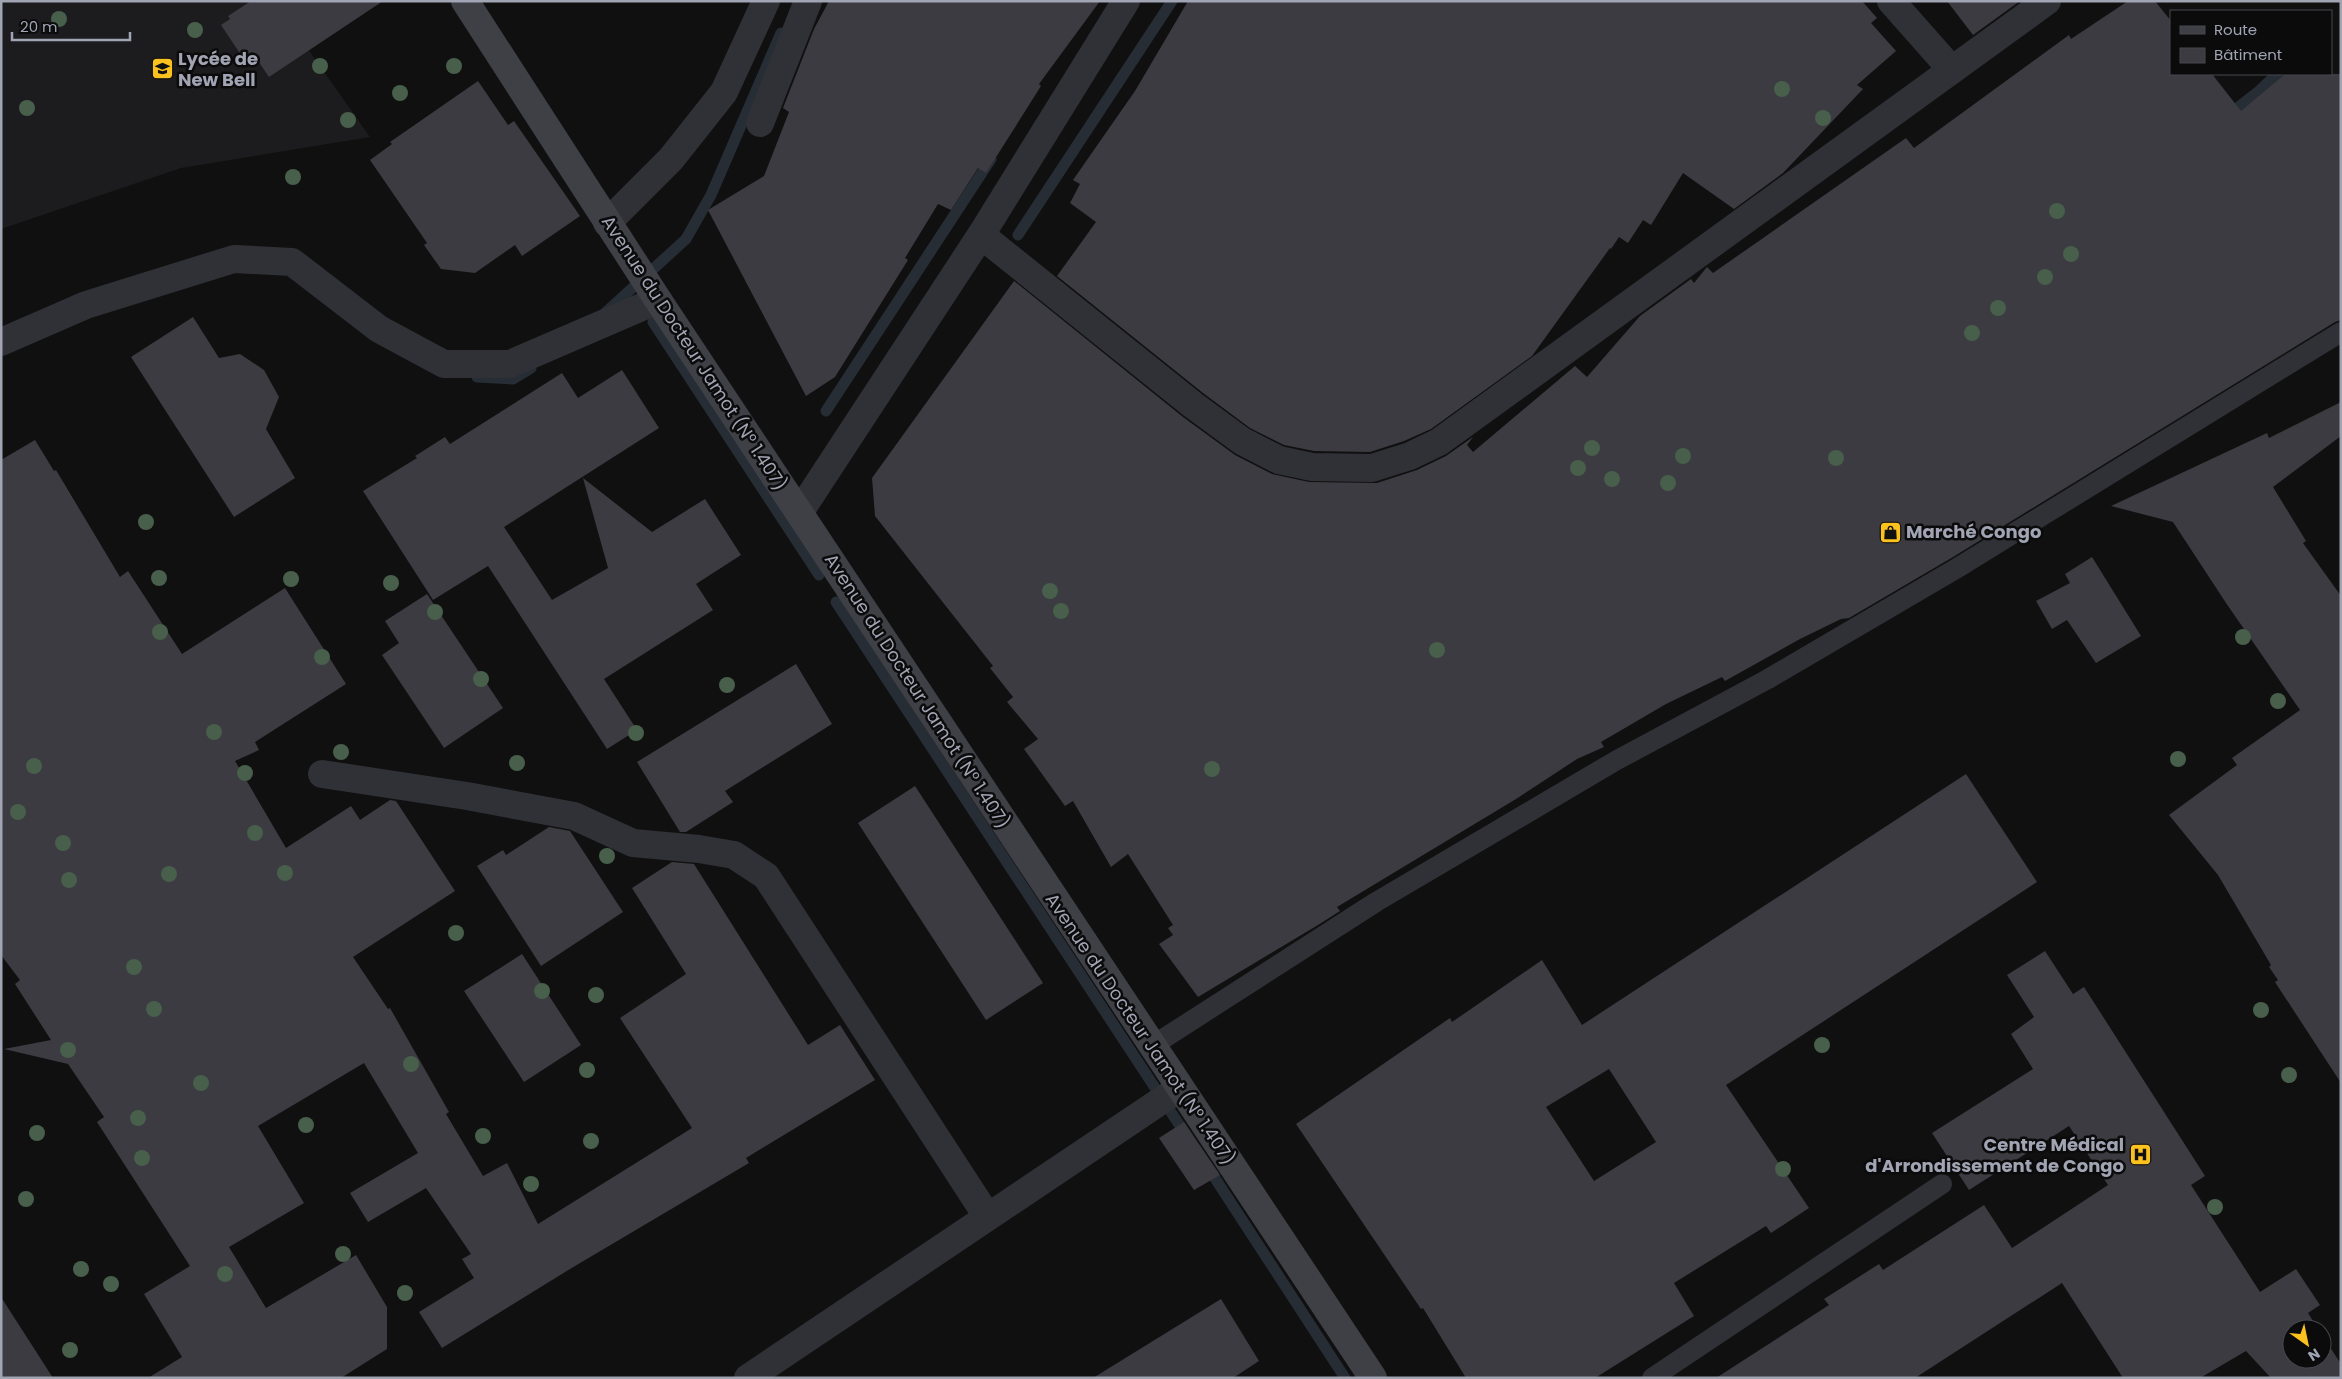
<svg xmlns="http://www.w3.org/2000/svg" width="2342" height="1379" font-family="Poppins,sans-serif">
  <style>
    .built { fill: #1c1c1e }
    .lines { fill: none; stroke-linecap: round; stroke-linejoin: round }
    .stream { stroke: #262d35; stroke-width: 11 }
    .building { fill: #3b3b41; fill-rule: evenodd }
    .service { stroke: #303136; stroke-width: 20 }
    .minor { stroke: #303136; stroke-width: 28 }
    .tertiary { stroke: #303136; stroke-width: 28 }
    .secondary { stroke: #3e4046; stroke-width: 28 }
    .tree { fill: #485f4b }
    .labels { text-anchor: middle; stroke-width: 5; stroke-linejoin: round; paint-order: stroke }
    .poi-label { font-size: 18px; font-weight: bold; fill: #a0a4b3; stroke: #0b0b0c; text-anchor: start }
    .street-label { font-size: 18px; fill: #a0a4b3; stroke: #0b0b0c }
  </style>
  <rect width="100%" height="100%" fill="#101011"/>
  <path class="built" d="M1 1H274L370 137 181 168 1 229Z"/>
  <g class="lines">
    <g class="stream">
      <path d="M2227 116 2259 91 2277 74"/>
      <path d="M1018 235 1172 1"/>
      <path d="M605 313 686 239 711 195 781 33"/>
      <path d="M653 322 819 575"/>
      <path d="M477 377 513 379 531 368"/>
      <path d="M826 411 991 159"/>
      <path d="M836 602 1188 1138"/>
      <path d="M1207 1166 1345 1378"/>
    </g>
  </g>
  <g class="building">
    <path d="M251 1H383L269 77 252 52 243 58 221 25 230 19 228 16Z"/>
    <path d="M829 1H1100L1039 84 1041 86 986 173 978 168 951 210 938 204 905 258 908 260 835 377 806 396 708 210 764 176 789 112 783 108 814 29Z"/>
    <path d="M1188 1H1862L1877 18 1871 23 1896 51 1857 85 1863 89 1783 173 1734 209 1683 173 1651 225 1643 220 1628 243 1619 237 1611 249 1610 248 1532 356 1431 429 1404 441 1370 452 1314 451 1284 445 1250 428 1203 393 1057 276 1096 222 1070 203 1080 184 1073 180 1135 91Z"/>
    <path d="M1947 1H2020L1973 35Z"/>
    <path d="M2128 1H2155L2171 21V74H2212L2241 111 2285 74H2341V320L2335 322 1953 557 1849 618 1841 619 1800 639 1725 681 1722 677 1666 704 1601 742 1604 747 1577 759 1516 799 1337 907 1340 911 1318 925 1198 997 1159 944 1173 935 1168 928 1173 925 1128 854 1111 867 1073 801 1065 806 1024 749 1038 739 1007 702 1013 697 990 668 993 666 875 516 872 478 1014 281 1183 417 1235 455 1272 474 1309 482 1377 483 1417 470 1446 456 1473 437 1467 445 1473 452 1575 366 1587 377 1640 316 1691 279 1694 283 1707 267 1713 273 1906 138 1914 148 2069 35 2071 39Z"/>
    <path d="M478 81 508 125 514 121 580 216 522 256 515 245 475 273 441 269 424 245 427 243 370 160 392 144 390 142Z"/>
    <path d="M193 317 219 358 240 354 264 370 279 397 266 429 295 478 234 517 131 357Z"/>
    <path d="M622 370 659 428 504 527 552 600 608 568 583 478 652 532 705 499 741 555 696 584 713 610 604 679 637 730 607 749 488 566 433 600 363 491 417 458 415 456 445 437 450 444 562 373 578 398Z"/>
    <path d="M2341 402V436L2273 487 2306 541 2303 543 2341 596V1083L2275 982 2278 980 2269 967 2271 965 2218 875 2169 815 2237 765 2232 758 2300 710 2226 603 2173 522 2111 506 2267 433 2269 438Z"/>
    <path d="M35 440 54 471 56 470 120 577 128 571 182 654 285 588 346 684 255 742 259 750 235 761 286 848 351 806 360 820 390 800 396 801 455 891 353 957 388 1009 390 1008 449 1112 446 1114 483 1176 507 1163 538 1224 692 1128 620 1018 686 974 632 888 672 862 694 864 808 1045 840 1025 875 1080 746 1158 749 1163 570 1269 442 1348 419 1312 474 1278 462 1259 471 1254 426 1188 368 1222 350 1193 418 1153 364 1063 258 1126 304 1203 229 1247 266 1308 356 1255 387 1307V1349L341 1378H148L182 1357 144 1294 190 1266 97 1122 104 1117 68 1064 4 1049 51 1040 15 984 20 980 1 955V460Z"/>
    <path d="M2092 557 2141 636 2096 663 2067 620 2052 629 2036 601 2070 583 2065 574Z"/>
    <path d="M427 594 503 708 444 748 382 655 399 643 385 621Z"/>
    <path d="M796 664 832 724 725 791 733 802 686 832H680L637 762Z"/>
    <path d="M1966 774 2037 882 1726 1085 1809 1208 1771 1233 1766 1226 1674 1283 1694 1316 1595 1378H1466L1423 1308 1421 1309 1296 1124 1450 1018 1452 1022 1542 960 1582 1025ZM1609 1069 1656 1142 1594 1181 1546 1107Z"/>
    <path d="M915 786 1043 983 986 1020 858 823Z"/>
    <path d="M549 827 570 831 623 912 541 966 477 866 503 850 506 855Z"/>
    <path d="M2045 951 2073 994 2084 987 2205 1176 2191 1185 2260 1292 2296 1269 2320 1305 2308 1313 2318 1329H2292V1359H2322V1335L2341 1364V1378H2271L2246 1351 2200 1378H2123L2062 1283 1915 1378H1716L1829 1305 1824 1299 1879 1264 1883 1270 1984 1205 2012 1248 2108 1185 2069 1126 1969 1190 1932 1133 2033 1069 2011 1034 2034 1017 2007 975Z"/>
    <path d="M522 954 581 1045 524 1082 464 991Z"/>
    <path d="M1184 1122 1220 1175 1194 1190 1159 1138Z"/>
    <path d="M1 1297 53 1378H1Z"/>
    <path d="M1221 1299 1259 1361 1233 1378H1093Z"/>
  </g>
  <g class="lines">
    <g class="service">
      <path d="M1152 1046 1376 902 1617 760 1768 679 1959 567 2341 332"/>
      <path d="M1652 1378 1942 1184"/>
    </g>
    <g class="minor">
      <path d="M1891 1 1952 70"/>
      <path d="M760 123 808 1"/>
      <path d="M607 223 671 159 724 92 766 1"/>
      <path d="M981 235 1193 405 1242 441 1279 460 1312 467 1372 468 1410 456 1439 442 2047 1"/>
      <path d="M1 342 86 305 234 259 292 262 379 329 444 364H510L658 300"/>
      <path d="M322 774 467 796 574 816 633 843 699 849 734 855 766 876 987 1216"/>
      <path d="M748 1378 1180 1088"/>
    </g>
    <path class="tertiary" d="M799 513 981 235 1126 1"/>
    <path class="secondary" d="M465 1 658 300 1373 1378"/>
  </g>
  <g class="tree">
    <circle cx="59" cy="19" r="8"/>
    <circle cx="195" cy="30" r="8"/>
    <circle cx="320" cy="66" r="8"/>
    <circle cx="454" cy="66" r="8"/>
    <circle cx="1782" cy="89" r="8"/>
    <circle cx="400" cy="93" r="8"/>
    <circle cx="27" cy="108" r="8"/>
    <circle cx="1823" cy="118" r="8"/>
    <circle cx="348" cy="120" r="8"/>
    <circle cx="293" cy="177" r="8"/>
    <circle cx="2057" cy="211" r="8"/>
    <circle cx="2071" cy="254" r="8"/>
    <circle cx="2045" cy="277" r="8"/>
    <circle cx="1998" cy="308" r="8"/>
    <circle cx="1972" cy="333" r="8"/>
    <circle cx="1592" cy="448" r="8"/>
    <circle cx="1683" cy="456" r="8"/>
    <circle cx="1836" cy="458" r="8"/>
    <circle cx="1578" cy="468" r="8"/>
    <circle cx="1612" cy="479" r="8"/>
    <circle cx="1668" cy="483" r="8"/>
    <circle cx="146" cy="522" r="8"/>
    <circle cx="159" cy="578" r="8"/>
    <circle cx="291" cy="579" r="8"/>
    <circle cx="391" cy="583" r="8"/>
    <circle cx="1050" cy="591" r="8"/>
    <circle cx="1061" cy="611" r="8"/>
    <circle cx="435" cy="612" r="8"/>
    <circle cx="160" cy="632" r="8"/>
    <circle cx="2243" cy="637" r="8"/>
    <circle cx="1437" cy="650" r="8"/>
    <circle cx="322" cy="657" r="8"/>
    <circle cx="481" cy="679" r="8"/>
    <circle cx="727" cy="685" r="8"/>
    <circle cx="2278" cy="701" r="8"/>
    <circle cx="214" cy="732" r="8"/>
    <circle cx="636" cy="733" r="8"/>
    <circle cx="341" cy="752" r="8"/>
    <circle cx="2178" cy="759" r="8"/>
    <circle cx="517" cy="763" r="8"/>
    <circle cx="34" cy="766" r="8"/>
    <circle cx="1212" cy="769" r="8"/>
    <circle cx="245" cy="773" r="8"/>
    <circle cx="18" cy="812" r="8"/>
    <circle cx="255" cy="833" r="8"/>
    <circle cx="63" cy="843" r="8"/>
    <circle cx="607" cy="856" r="8"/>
    <circle cx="285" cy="873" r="8"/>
    <circle cx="169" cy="874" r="8"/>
    <circle cx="69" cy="880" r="8"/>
    <circle cx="456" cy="933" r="8"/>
    <circle cx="134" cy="967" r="8"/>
    <circle cx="542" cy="991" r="8"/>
    <circle cx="596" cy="995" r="8"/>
    <circle cx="154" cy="1009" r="8"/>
    <circle cx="2261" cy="1010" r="8"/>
    <circle cx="1822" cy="1045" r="8"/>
    <circle cx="68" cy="1050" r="8"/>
    <circle cx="411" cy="1064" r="8"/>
    <circle cx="587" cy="1070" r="8"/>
    <circle cx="2289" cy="1075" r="8"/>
    <circle cx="201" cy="1083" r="8"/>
    <circle cx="138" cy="1118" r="8"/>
    <circle cx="306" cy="1125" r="8"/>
    <circle cx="37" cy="1133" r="8"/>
    <circle cx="483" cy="1136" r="8"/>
    <circle cx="591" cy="1141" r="8"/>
    <circle cx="142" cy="1158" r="8"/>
    <circle cx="1783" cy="1169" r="8"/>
    <circle cx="531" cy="1184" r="8"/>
    <circle cx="26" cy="1199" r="8"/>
    <circle cx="2215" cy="1207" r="8"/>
    <circle cx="343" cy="1254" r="8"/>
    <circle cx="81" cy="1269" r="8"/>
    <circle cx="225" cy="1274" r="8"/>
    <circle cx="111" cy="1284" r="8"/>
    <circle cx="405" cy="1293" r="8"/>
    <circle cx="70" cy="1350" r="8"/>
  </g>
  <defs>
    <symbol id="school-square" viewBox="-11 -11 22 22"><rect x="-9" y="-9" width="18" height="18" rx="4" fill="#fbc11e" stroke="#0b0b0c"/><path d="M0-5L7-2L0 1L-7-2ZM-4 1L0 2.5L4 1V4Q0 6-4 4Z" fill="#111"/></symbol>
    <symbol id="shop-square" viewBox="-11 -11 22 22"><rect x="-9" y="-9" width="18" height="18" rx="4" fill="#fbc11e" stroke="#0b0b0c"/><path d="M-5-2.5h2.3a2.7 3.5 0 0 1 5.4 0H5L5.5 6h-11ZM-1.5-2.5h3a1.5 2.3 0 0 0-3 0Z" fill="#111"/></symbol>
    <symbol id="hospital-square" viewBox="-11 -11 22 22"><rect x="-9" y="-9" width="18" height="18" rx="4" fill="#fbc11e" stroke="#0b0b0c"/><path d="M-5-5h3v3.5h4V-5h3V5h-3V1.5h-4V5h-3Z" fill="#111"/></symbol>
  </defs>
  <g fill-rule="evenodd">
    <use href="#school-square" x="150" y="56" width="25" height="25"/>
    <use href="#shop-square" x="1878" y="520" width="25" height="25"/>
    <use href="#hospital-square" x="2128" y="1142" width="25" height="25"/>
  </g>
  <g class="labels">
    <g class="poi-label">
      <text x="178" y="65">Lycée de<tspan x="178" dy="21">New Bell</tspan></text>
      <text x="1906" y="538">Marché Congo</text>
      <text x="2124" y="1151" text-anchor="end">Centre Médical<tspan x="2124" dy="21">d'Arrondissement de Congo</tspan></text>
    </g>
    <g class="street-label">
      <text transform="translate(694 353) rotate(57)" y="6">Avenue du Docteur Jamot (N° 1.407)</text>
      <text transform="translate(917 691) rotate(57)" y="6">Avenue du Docteur Jamot (N° 1.407)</text>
      <text transform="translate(1140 1029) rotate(56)" y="6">Avenue du Docteur Jamot (N° 1.407)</text>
    </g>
  </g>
  <rect width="2342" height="1379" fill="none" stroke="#a0a4b3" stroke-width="5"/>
  <rect x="2170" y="10" width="162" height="65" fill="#0b0b0c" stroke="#47484f"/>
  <rect x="2180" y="26" width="25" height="8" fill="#3e4046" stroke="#47484f"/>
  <text x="2214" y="35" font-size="15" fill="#a0a4b3">Route</text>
  <rect x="2180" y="48" width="25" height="15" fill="#3b3b41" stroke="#47484f"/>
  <text x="2214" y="60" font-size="15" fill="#a0a4b3">Bâtiment</text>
  <g transform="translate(2307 1344) rotate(147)"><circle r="24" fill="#0b0b0c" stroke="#47484f"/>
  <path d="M0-4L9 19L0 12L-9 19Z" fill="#fbc11e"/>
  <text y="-8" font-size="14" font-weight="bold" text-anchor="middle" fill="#a0a4b3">N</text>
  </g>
  <path d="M12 32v8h118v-8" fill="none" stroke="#a0a4b3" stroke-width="2.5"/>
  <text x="20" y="32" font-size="15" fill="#a0a4b3" stroke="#0b0b0c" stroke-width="4" paint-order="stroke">20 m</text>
</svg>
